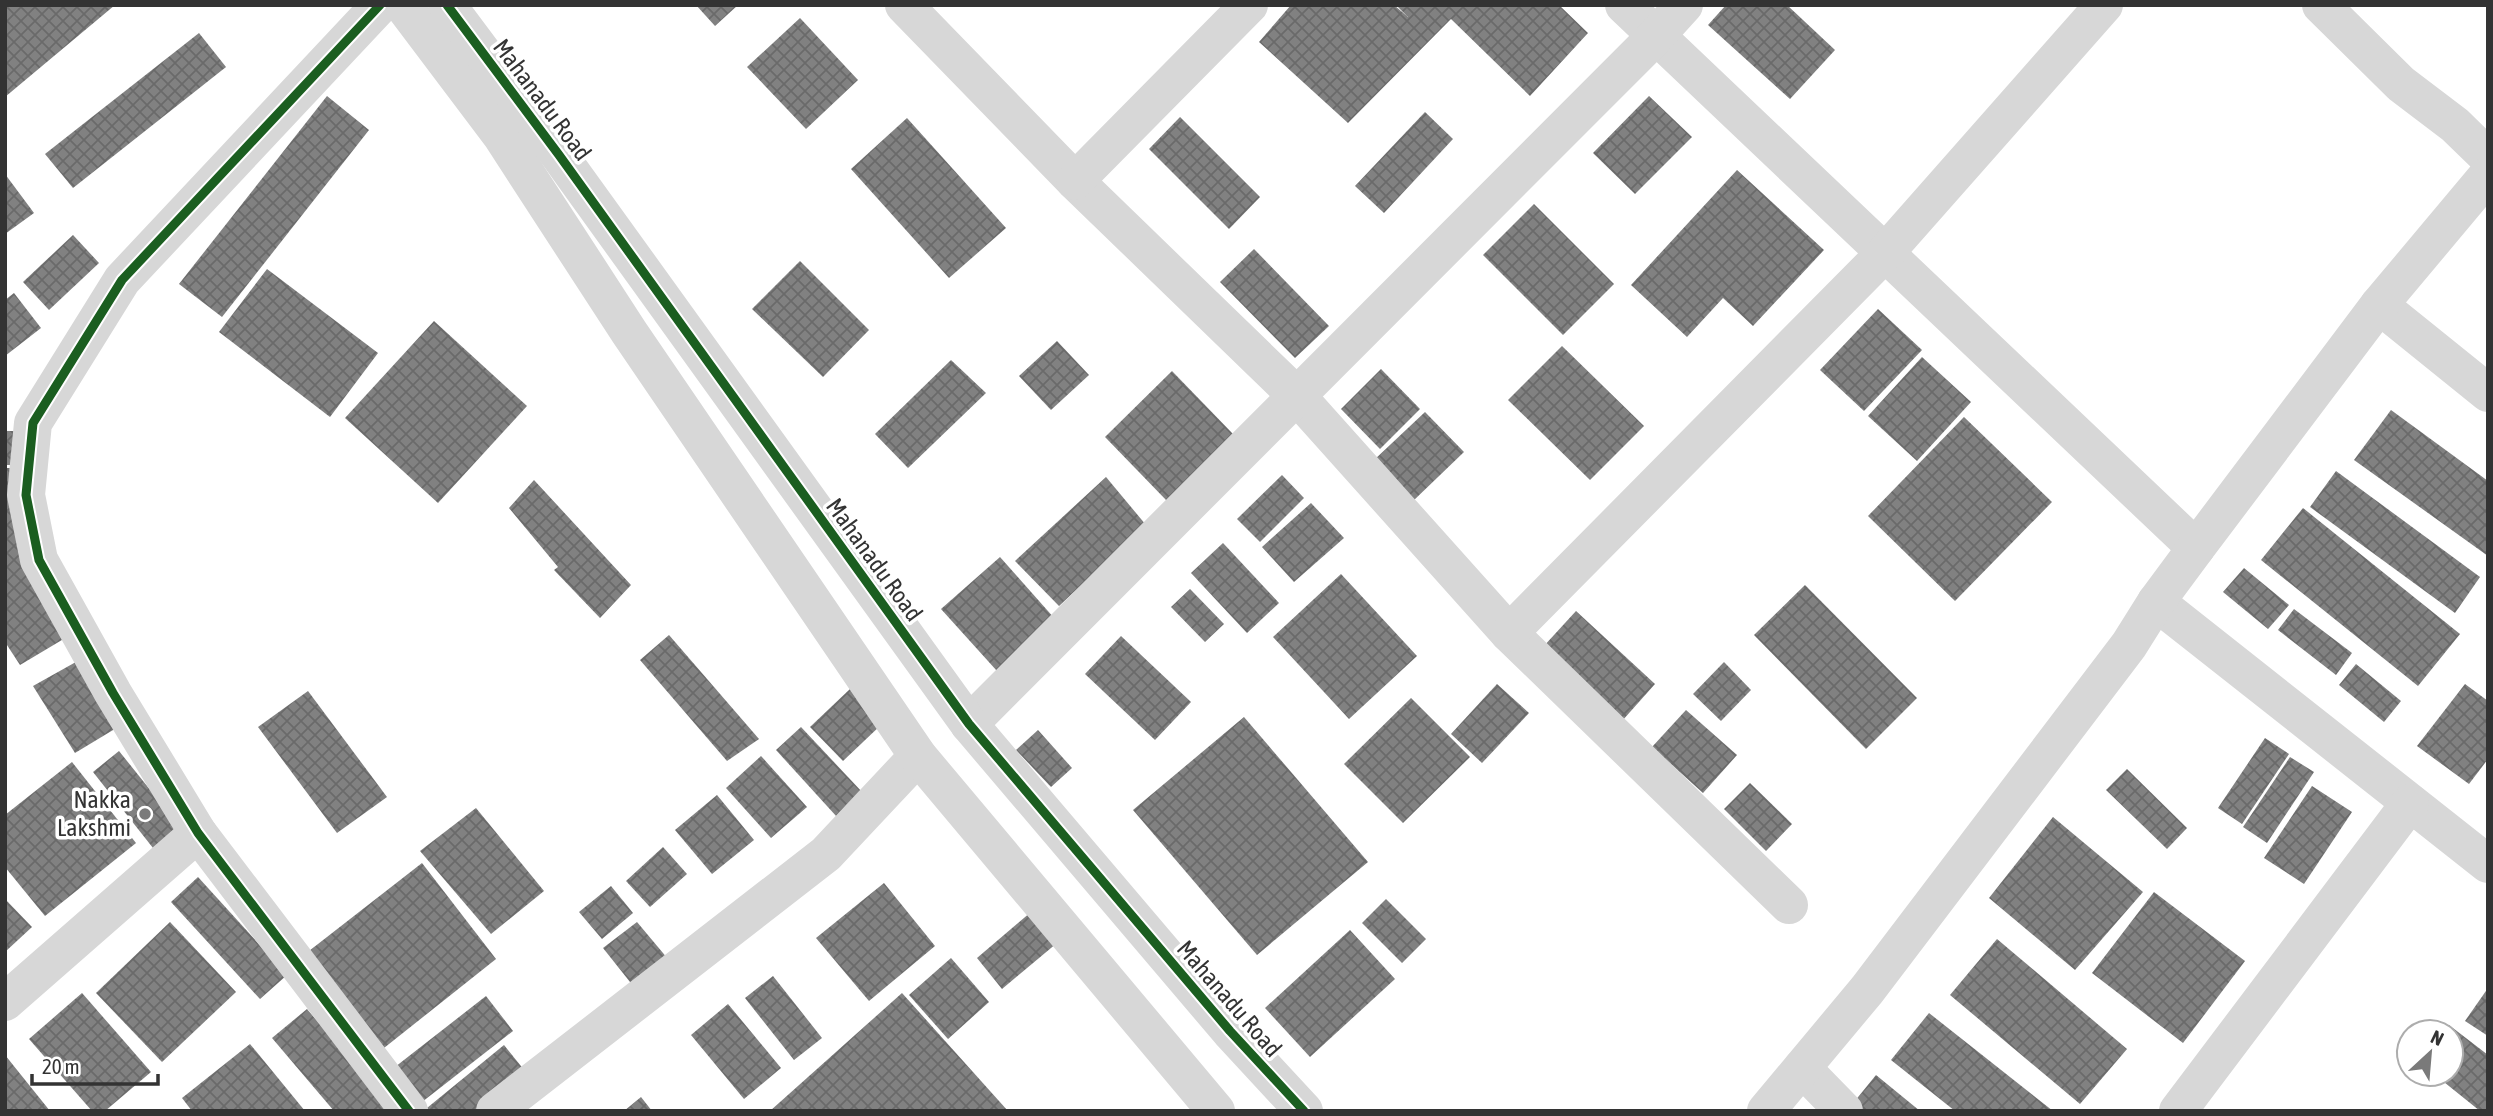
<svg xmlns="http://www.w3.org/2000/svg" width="2493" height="1116" font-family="'Asap Condensed',sans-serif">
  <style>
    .building { fill: url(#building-cross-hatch) }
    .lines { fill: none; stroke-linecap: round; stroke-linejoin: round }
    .minor { stroke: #d7d7d7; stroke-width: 38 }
    .tertiary { stroke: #d7d7d7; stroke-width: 38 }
    .cycleway-casing { stroke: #fff; stroke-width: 13 }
    .cycleway { stroke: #1b5e20; stroke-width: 9 }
    .poi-dot { fill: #7a7a7a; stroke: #fff; stroke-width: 2.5 }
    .labels { text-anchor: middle; stroke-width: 7; stroke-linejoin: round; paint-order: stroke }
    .street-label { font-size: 24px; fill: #333; stroke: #fff }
    .poi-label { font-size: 24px; fill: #333; stroke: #fff; text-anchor: end }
  </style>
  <defs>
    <pattern id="building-cross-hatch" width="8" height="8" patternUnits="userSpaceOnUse" patternTransform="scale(1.75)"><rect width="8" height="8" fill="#818181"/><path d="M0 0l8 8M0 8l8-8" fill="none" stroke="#6a6a6a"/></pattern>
  </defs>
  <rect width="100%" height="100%" fill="#fff"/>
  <g class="building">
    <path d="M5 5H115L5 97Z"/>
    <path d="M696 5H738L715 26Z"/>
    <path d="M1291 5H1394L1408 17 1396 5H1559L1588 33 1530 96 1451 19 1348 123 1259 42Z"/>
    <path d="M1726 5H1787L1835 50 1790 99 1708 25Z"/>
    <path d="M800 18 858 80 806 129 747 67Z"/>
    <path d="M199 33 226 67 73 188 45 154Z"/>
    <path d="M327 96 369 130 222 317 179 284Z"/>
    <path d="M1649 96 1692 137 1635 194 1593 153Z"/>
    <path d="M1425 112 1453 139 1384 213 1355 186Z"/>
    <path d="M1180 117 1260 197 1229 229 1149 149Z"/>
    <path d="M907 118 1006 228 949 278 851 169Z"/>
    <path d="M1737 170 1824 250 1753 326 1723 298 1687 337 1631 285Z"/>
    <path d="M5 174 34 213 5 234Z"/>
    <path d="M1534 204 1614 284 1563 335 1483 255Z"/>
    <path d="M73 235 99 263 49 310 23 282Z"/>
    <path d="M1254 249 1329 326 1295 358 1220 282Z"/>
    <path d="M800 261 869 330 823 377 752 309Z"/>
    <path d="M267 269 378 353 330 417 219 332Z"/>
    <path d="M14 293 41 328 5 356V300Z"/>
    <path d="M1878 309 1922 350 1864 411 1820 370Z"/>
    <path d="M434 321 527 406 438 503 345 418Z"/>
    <path d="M1057 341 1089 375 1051 410 1019 376Z"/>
    <path d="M1562 346 1644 426 1590 480 1508 400Z"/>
    <path d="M1922 357 1971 402 1917 461 1868 416Z"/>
    <path d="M951 360 986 393 908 468 875 434Z"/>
    <path d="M1381 369 1420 409 1380 449 1341 409Z"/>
    <path d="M1172 371 1233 434 1167 501 1105 437Z"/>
    <path d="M2391 410 2488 481V556L2354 460Z"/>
    <path d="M1425 412 1464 452 1412 502 1373 461Z"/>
    <path d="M1964 417 2052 502 1955 601 1868 516Z"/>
    <rect x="5" y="431" width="18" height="34"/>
    <path d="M5 468H20L72 634 20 665 5 642Z"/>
    <path d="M2336 471 2480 577 2455 613 2310 507Z"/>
    <path d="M1282 475 1304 498 1260 542 1237 519Z"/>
    <path d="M1106 477 1146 525 1059 606 1015 561Z"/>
    <path d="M534 480 631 585 600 618 554 570 558 567 509 508Z"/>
    <path d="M1311 503 1344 538 1294 582 1262 547Z"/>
    <path d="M2303 508 2460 634 2418 686 2261 560Z"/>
    <path d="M1223 543 1279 603 1247 633 1191 573Z"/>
    <path d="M1000 557 1055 619 997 671 941 609Z"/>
    <path d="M2244 568 2289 605 2268 629 2223 592Z"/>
    <path d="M1341 574 1417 656 1349 719 1273 637Z"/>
    <path d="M1805 585 1917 698 1866 749 1754 635Z"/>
    <path d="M1190 589 1224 624 1205 642 1171 607Z"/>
    <path d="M2294 609 2352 653 2336 675 2278 630Z"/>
    <path d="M1576 611 1655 684 1622 721 1543 647Z"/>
    <path d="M669 635 759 739 727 761 640 660Z"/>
    <path d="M1121 636 1191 702 1155 740 1085 674Z"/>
    <path d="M83 658 123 724 75 753 33 686Z"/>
    <path d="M1724 662 1751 690 1721 721 1693 694Z"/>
    <path d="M2356 664 2401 701 2384 722 2339 685Z"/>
    <path d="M1497 684 1529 713 1482 763 1451 734Z"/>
    <path d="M2465 684 2488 701V759L2469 784 2417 746Z"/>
    <path d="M850 689 882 724 843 761 810 727Z"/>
    <path d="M308 691 387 797 337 833 258 727Z"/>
    <path d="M1411 698 1470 757 1403 823 1344 764Z"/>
    <path d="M1686 710 1737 755 1703 793 1652 747Z"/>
    <path d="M1244 717 1368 862 1257 955 1133 810Z"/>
    <path d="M801 727 863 793 837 817 776 750Z"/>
    <path d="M1038 730 1072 768 1051 787 1016 750Z"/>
    <path d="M2265 738 2289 754 2242 824 2218 808Z"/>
    <path d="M119 751 180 827 153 848 93 772Z"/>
    <path d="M761 756 807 807 771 838 726 788Z"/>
    <path d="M2290 757 2314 772 2267 843 2243 827Z"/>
    <path d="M72 762 136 843 45 916 5 867V815Z"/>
    <path d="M2127 769 2187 828 2167 849 2106 790Z"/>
    <path d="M1750 783 1792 824 1766 851 1724 809Z"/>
    <path d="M2312 786 2352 812 2304 884 2264 858Z"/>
    <path d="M717 795 754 840 712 874 675 830Z"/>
    <path d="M476 808 544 891 491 934 420 851Z"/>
    <path d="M2053 817 2143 892 2075 970 1989 898Z"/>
    <path d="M663 847 687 874 650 907 626 881Z"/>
    <path d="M422 863 496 959 384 1048 309 951Z"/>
    <path d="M198 877 287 975 260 999 171 902Z"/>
    <path d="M884 883 935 946 869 1001 816 938Z"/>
    <path d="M611 886 633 913 602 939 579 912Z"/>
    <path d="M2154 892 2245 961 2183 1043 2092 973Z"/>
    <path d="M5 899 32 927 5 952Z"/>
    <path d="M1386 899 1426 939 1402 963 1362 923Z"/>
    <path d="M1031 912 1057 943 1002 989 977 958Z"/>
    <path d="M170 922 236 992 162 1062 96 993Z"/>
    <path d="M637 922 668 959 634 987 603 948Z"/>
    <path d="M1350 930 1395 979 1310 1057 1265 1008Z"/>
    <path d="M1997 939 2127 1049 2080 1104 1950 995Z"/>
    <path d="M951 958 989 1002 948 1039 909 995Z"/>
    <path d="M773 976 822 1038 794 1060 745 998Z"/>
    <path d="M2488 988V1036L2465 1021Z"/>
    <path d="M82 993 151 1072 105 1111H92L29 1039Z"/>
    <path d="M902 993 1008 1111H770Z"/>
    <path d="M486 996 513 1031 422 1102 395 1067Z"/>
    <path d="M728 1004 781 1068 744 1099 691 1035Z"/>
    <path d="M307 1009 394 1111H334L272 1038Z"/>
    <path d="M1929 1013 2053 1111H1955L1891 1060Z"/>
    <path d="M2449 1025 2488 1055V1111H2480L2434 1074H2451V1032H2444Z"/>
    <path d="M250 1044 305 1111H192L182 1098Z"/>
    <path d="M504 1045 529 1076 486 1111H430L427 1108Z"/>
    <path d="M5 1055 50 1111H5Z"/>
    <path d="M1876 1075 1920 1111H1854L1850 1107Z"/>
    <path d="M641 1097 652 1111H624Z"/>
  </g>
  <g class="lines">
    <g class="minor">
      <path d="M380 5 122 280 33 423 26 495 39 560 113 693 198 833 409 1111"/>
      <path d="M904 5 1075 181 1296 395 1509 633 1789 905"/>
      <path d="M1624 5 2196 548"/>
      <path d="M2321 5 2401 84 2455 125 2488 157"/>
      <path d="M1075 181 1249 5"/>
      <path d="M2379 305 2488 393"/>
      <path d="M2156 602 2488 864"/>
      <path d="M1509 633 1885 253 2104 5"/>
      <path d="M969 724 1655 37 1684 5"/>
      <path d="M5 1002 198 833"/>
      <path d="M1802 1068 1844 1111"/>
      <path d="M495 1111 826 854 918 756"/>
      <path d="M2178 1111 2410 803"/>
    </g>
    <g class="tertiary">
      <path d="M403 5 501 135 629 332 918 756 1216 1111"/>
      <path d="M447 5 559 155 969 724 1230 1031 1304 1111"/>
      <path d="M1766 1111 1867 990 2129 645 2156 602 2196 548 2379 305 2488 175"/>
    </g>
    <defs>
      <g id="cycleway">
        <path d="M380 5 122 280 33 423 26 495 39 560 113 693 198 833 409 1111"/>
        <path d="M447 5 559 155 969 724 1230 1031 1304 1111"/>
      </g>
    </defs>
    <use href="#cycleway" class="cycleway-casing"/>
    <use href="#cycleway" class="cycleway"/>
  </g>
  <circle class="poi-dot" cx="145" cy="814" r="7"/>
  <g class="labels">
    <g class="street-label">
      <text transform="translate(542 100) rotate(53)" y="8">Mahanadu Road</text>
      <text transform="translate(874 560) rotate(54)" y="8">Mahanadu Road</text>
      <text transform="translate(1229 999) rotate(49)" y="8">Mahanadu Road</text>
    </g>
    <g class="poi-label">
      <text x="131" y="808">Nakka<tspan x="131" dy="28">Lakshmi</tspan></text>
    </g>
  </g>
  <rect width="2493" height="1116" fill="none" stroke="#333333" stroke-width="14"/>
  <g transform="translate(2430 1053) rotate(26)"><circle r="33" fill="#ffffff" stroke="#adadad" stroke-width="2"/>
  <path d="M0-5L12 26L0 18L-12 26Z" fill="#7a7a7a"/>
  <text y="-10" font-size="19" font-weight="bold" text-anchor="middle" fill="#333333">N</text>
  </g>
  <path d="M32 1074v10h126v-10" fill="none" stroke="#333333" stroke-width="3.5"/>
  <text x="42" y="1074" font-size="21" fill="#333333" stroke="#ffffff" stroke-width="5" paint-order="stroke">20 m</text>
</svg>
